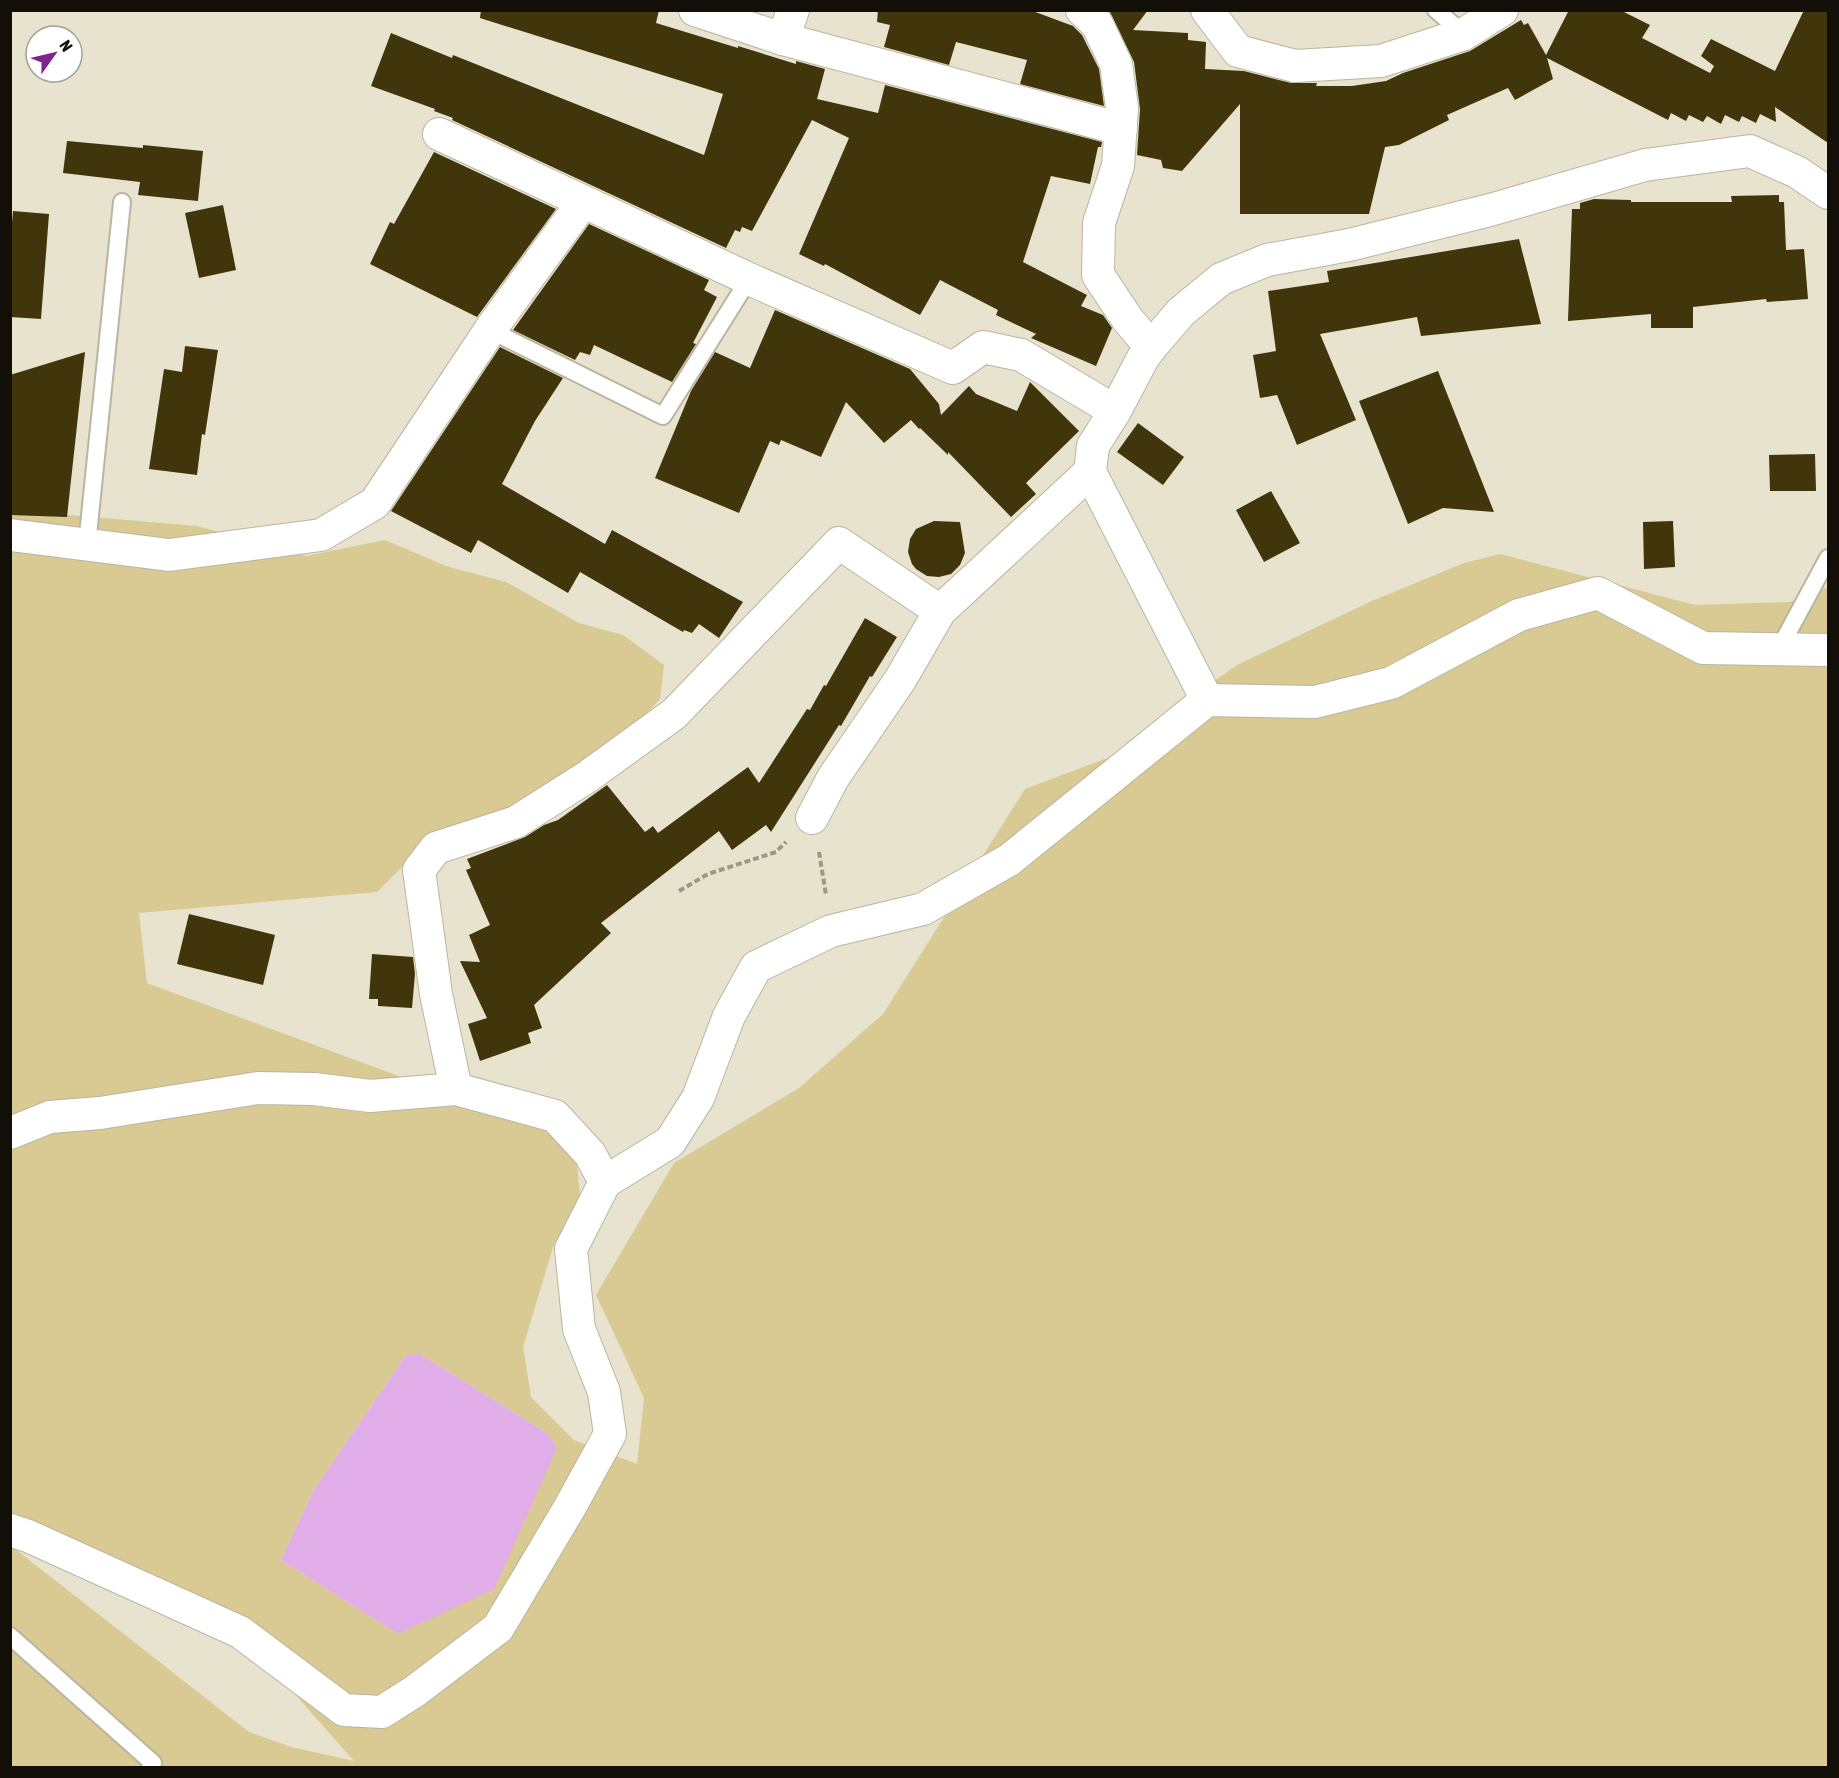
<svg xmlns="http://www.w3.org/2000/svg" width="1839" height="1778" font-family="'Asap Condensed',sans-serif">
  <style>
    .green { fill: #d8ca92; fill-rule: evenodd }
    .water { fill: #e2aeea }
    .building { fill: #40350b }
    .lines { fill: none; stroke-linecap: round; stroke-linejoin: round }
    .service-casing { stroke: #bab5a1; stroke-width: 20 }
    .minor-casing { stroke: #bab5a1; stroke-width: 34 }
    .path { stroke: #9d9989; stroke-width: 4; stroke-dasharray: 6 3; stroke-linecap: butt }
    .service { stroke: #fff; stroke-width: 16 }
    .minor { stroke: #fff; stroke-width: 32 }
  </style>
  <rect width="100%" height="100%" fill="#e8e3ce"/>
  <path class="green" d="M11 510 197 526 306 556 385 540 446 566 506 582 579 623 623 635 664 665 660 699 620 741 525 803 432 837 377 892 139 913 147 983 423 1085 539 1115 577 1164 581 1206 554 1244 523 1347 531 1397 574 1440 637 1464 644 1398 596 1295 674 1163 799 1088 883 1014 1025 789 1126 751 1189 698 1239 664 1372 601 1464 563 1500 554 1695 605 1790 602 1828 587V1767H11L10 1545 249 1732 291 1747 354 1761 240 1632 11 1518ZM420 1354 547 1433 398 1634 281 1560 313 1491 406 1355Z"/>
  <path class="water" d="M420 1354 547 1433 557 1448 494 1589 398 1634 281 1560 313 1491 406 1355Z"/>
  <g class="building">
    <path d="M481 10H659L656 23 738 48V46L796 64V61L825 69 817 99 878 113 885 85 1102 142 1101 147H1098L1090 184 1051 176 1023 262 1087 295 1081 306 1103 315 1112 328 1096 366 1031 338 1036 334 996 315 998 310 940 280 920 315 825 264 824 266 799 254 849 138 812 120 752 231 742 227 740 232 735 230 726 248 452 120 453 118 434 111 435 109 371 86 391 33 452 58 453 55 704 155 723 94 480 18Z"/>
    <path d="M878 10H1030L1073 26 1082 35 1099 69 1104 106 1020 84 1027 60 956 42 949 65 884 47 890 25 877 22Z"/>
    <path d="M1109 10H1148L1133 30 1188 33V40L1206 42 1205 69 1244 71 1291 83H1317L1316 86H1352L1386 81 1403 73 1470 51 1521 20 1524 25 1528 23 1546 55 1569 10H1620L1650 25 1642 38 1710 73 1714 66 1701 56 1711 39 1775 71 1804 10H1828V143L1775 107 1776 122 1760 114 1756 123 1742 116 1739 122 1725 115 1721 124 1707 116 1703 122 1689 115 1686 121 1671 113 1668 120 1547 58 1553 79 1515 100 1508 88 1447 115 1449 120 1399 145 1385 147 1369 214H1240V104L1182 171 1163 168 1161 160 1137 155 1140 109 1134 62Z"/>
    <path d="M67 141 143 148V145L203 151 198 201 138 195 140 182 63 173Z"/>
    <path d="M434 152 556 209 477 317 370 264 390 222 394 224Z"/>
    <path d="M1779 195V202H1784L1786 250 1804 249 1808 299 1767 302 1766 299 1693 307V328H1651V314L1568 321 1572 209H1580V203L1594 199 1631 200V202H1732L1731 196Z"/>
    <path d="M223 205 236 270 199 278 185 213Z"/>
    <path d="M13 211 49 214 41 319 10 317V246Z"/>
    <path d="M589 224 709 280 704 290 717 297 693 343 696 344 672 382 594 345 590 355 580 352 575 360 513 330Z"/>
    <path d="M1519 239 1541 324 1421 336 1417 317 1320 334 1356 420 1297 445 1277 395 1260 398 1253 355 1276 351 1268 291 1329 282 1327 271Z"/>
    <path d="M775 310 910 369 939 404 941 415 969 386 976 394 1017 411 1030 382 1079 431 1026 483 1036 494 1011 517 948 452V455L920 428 919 429 911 420 884 443 846 402 821 457 781 440 779 445 770 441 739 513 655 478 691 391 715 352 750 368Z"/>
    <path d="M185 346 218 350 205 435 202 434 197 475 149 469 164 369 182 372Z"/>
    <path d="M500 347 563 378 535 421 502 484 605 544 612 530 743 602 719 638 699 624 692 633 684 630 683 632 580 572 568 593 478 540 471 553 391 511Z"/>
    <path d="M85 352 67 517 10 515V375Z"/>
    <path d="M1438 371 1494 512 1443 508 1408 524 1359 401Z"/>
    <path d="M1138 423 1184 457 1163 485 1117 452Z"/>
    <path d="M1815 454 1816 491H1770L1769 455Z"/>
    <path d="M1271 491 1300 543 1264 562 1236 510Z"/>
    <path d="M934 521 960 522 964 547 965 553 960 565 951 574 939 577 927 576 916 569 912 564 908 552 910 539 916 529Z"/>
    <path d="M1673 521 1675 567 1644 569 1643 522Z"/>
    <path d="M865 618 897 637 872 677 870 676 841 726 839 725 771 832 766 825 732 850 719 831 601 923 611 933 534 1005 542 1028 528 1033 531 1043 480 1061 468 1024 487 1018 460 961 480 962 469 935 490 925 466 870 471 868 467 859 525 837 544 825 558 820 607 785 645 832 653 826 658 833 748 767 759 783 807 709 810 710 824 685 826 686Z"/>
    <path d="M189 914 275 935 263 985 177 964Z"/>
    <path d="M372 954 413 957 415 974 412 1008 378 1006V999H369Z"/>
  </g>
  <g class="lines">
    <defs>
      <g id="service">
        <path d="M1436 10 1464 34"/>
        <path d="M490 330 663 416 749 279"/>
        <path d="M87 545 122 202"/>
        <path d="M1779 649 1828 558"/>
        <path d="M10 1636 153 1763 150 1768"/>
      </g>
      <g id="minor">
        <path d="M695 10 783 39 1121 129"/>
        <path d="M1082 10 1097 24 1116 64 1122 108 1118 166 1099 223 1098 275 1128 320 1151 347"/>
        <path d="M1207 10 1238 51 1295 66 1381 61 1464 34 1502 10"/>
        <path d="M783 39 793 10"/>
        <path d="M439 134 749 279 953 368 983 347 1021 355 1115 411"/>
        <path d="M10 535 169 555 321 535 375 503 490 330 583 202"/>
        <path d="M1207 700 1090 472 1093 446 1115 411 1143 358 1151 347 1181 312 1221 279 1267 260 1349 245 1490 210 1645 165 1750 151 1797 172 1828 193"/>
        <path d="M812 818 833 778 900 680 940 611 1090 472"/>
        <path d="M456 1089 436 994 419 870 436 848 516 822 587 777 674 714 839 543 940 611"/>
        <path d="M10 1133 50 1117 100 1113 258 1088 314 1089 370 1096 456 1089 555 1116 590 1154 605 1182"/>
        <path d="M10 1530 28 1536 240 1632 344 1710 382 1712 415 1691 498 1628 570 1507 610 1434 604 1392 579 1329 571 1249 605 1182 670 1142 698 1098 729 1016 756 967 831 931 923 909 1009 860 1207 700 1315 702 1391 683 1519 615 1598 593 1703 648 1828 650"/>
      </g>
    </defs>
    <use href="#service" class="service-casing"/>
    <use href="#minor" class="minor-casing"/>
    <g class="path">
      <path d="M819 852 826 895"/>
      <path d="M679 891 708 874 776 852 786 842"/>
    </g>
    <use href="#service" class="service"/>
    <use href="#minor" class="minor"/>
  </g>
  <rect width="1839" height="1778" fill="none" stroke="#110f08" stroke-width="24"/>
  <g transform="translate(54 54) rotate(56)"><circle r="28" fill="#ffffff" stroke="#a09f9c" stroke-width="1.5"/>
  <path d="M0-4.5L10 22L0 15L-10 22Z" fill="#802390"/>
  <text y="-9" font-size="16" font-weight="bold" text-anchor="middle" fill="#110f08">N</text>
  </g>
</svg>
